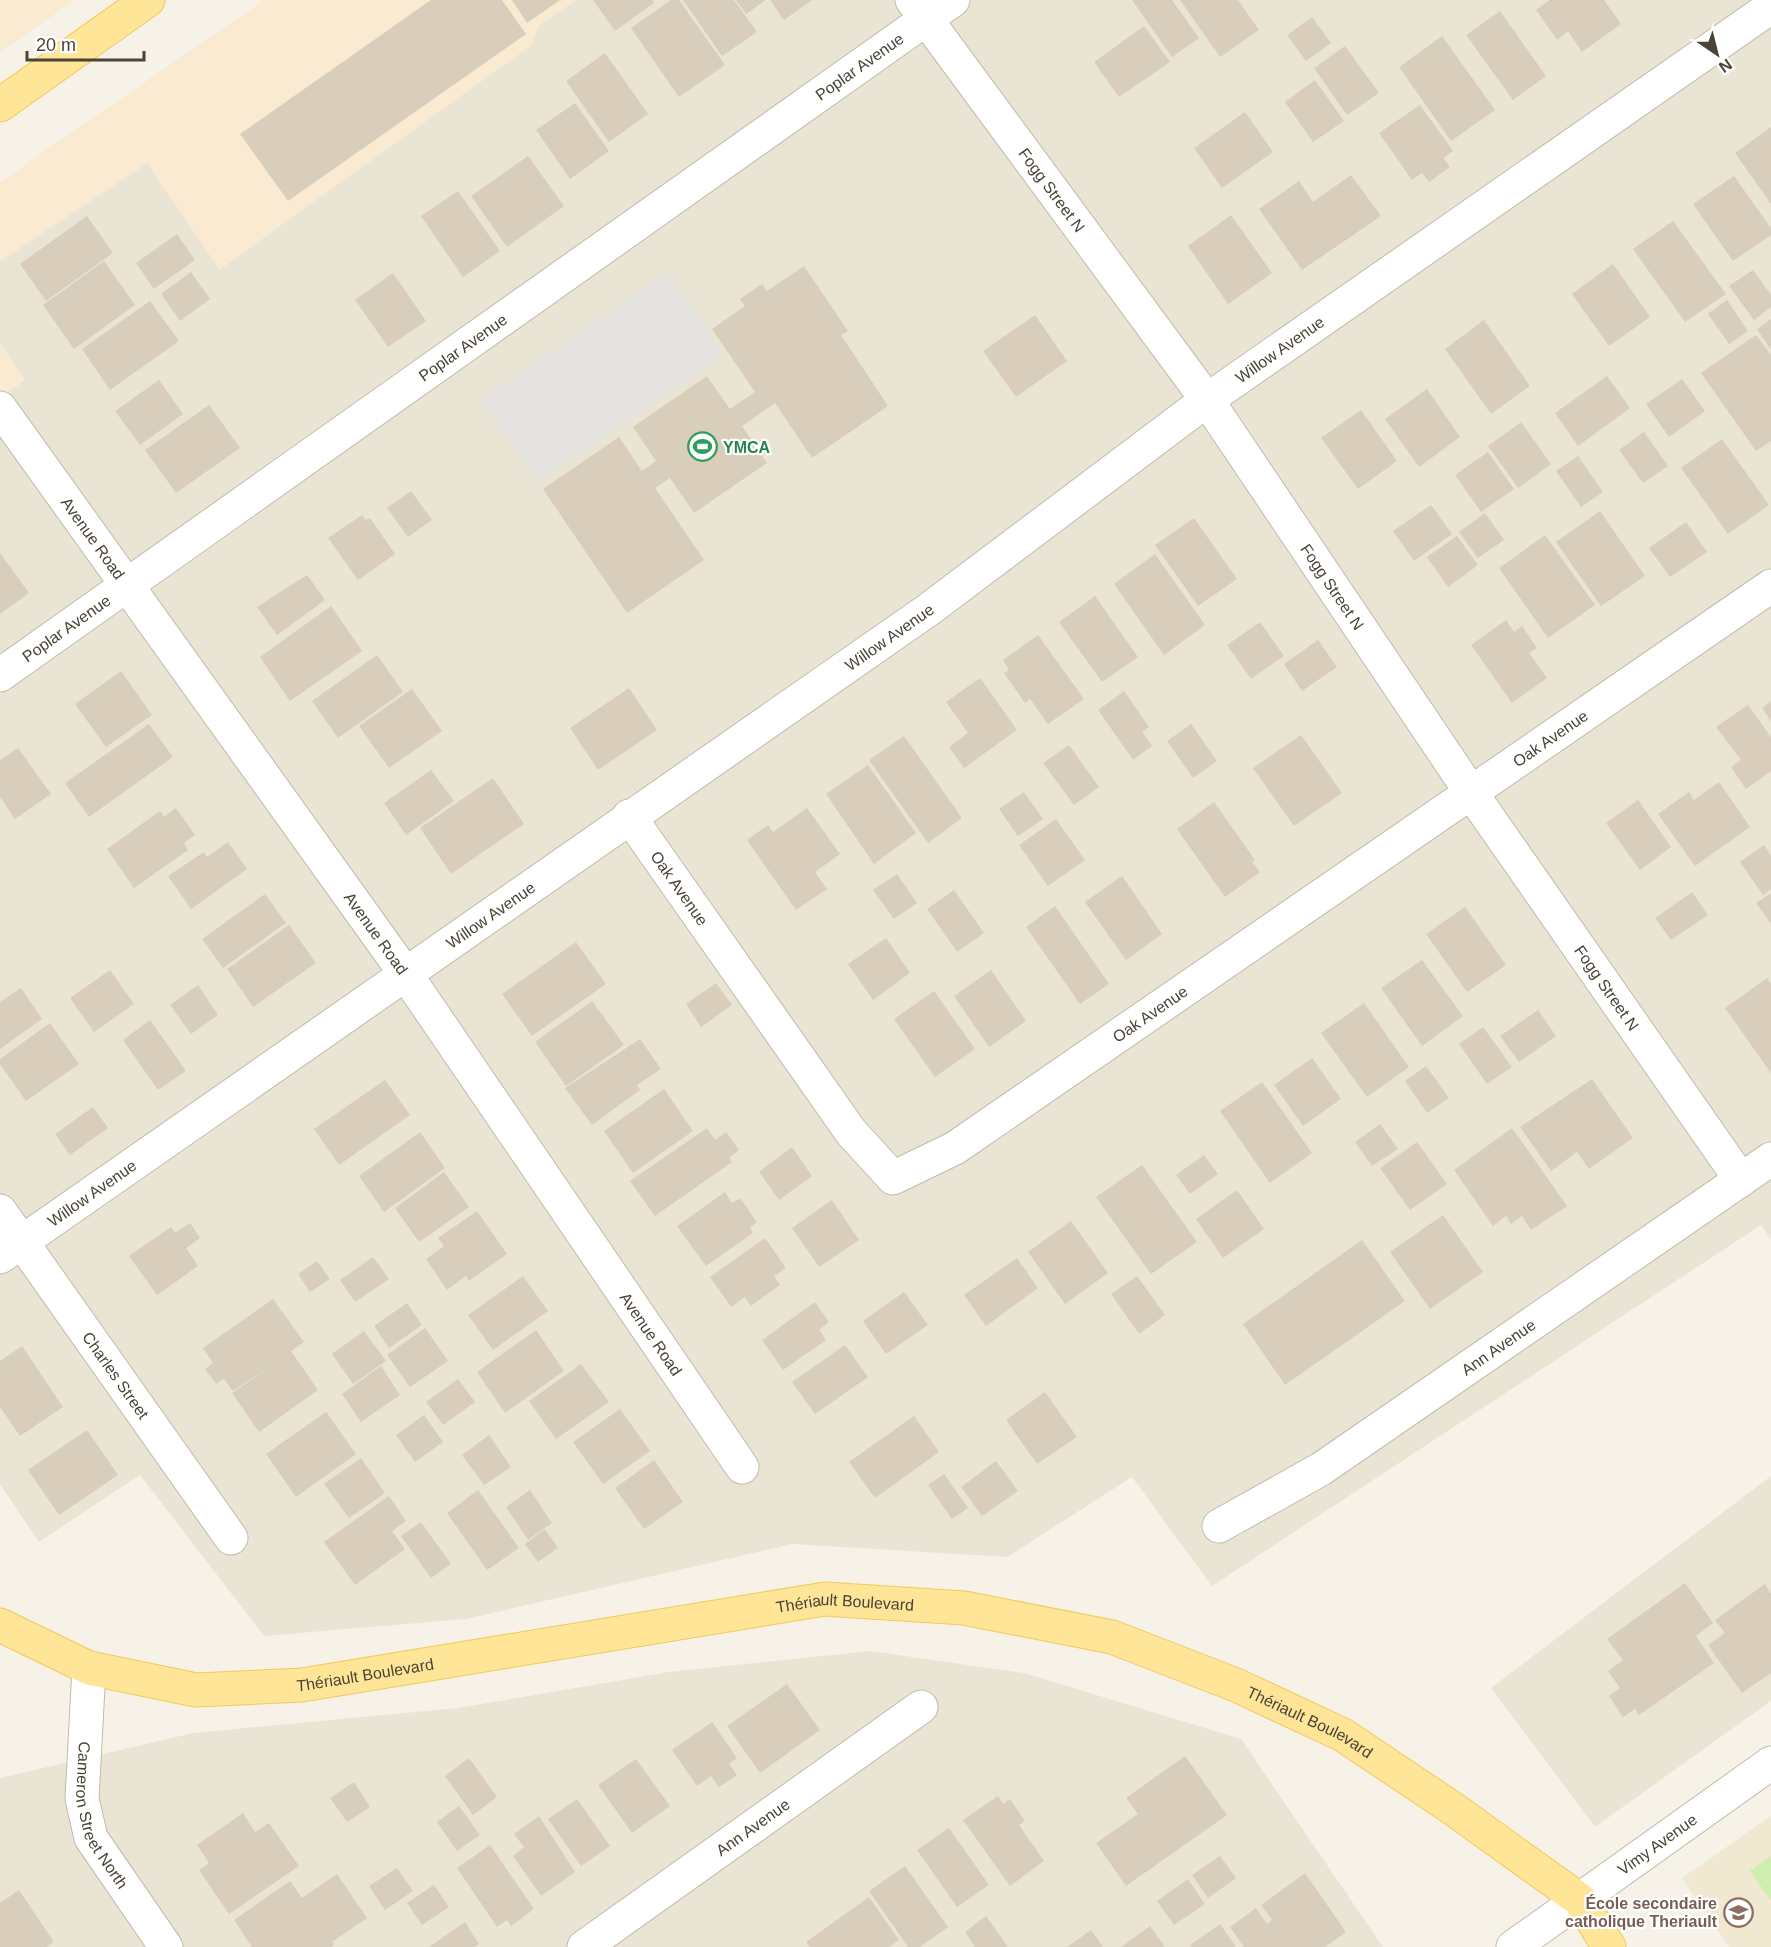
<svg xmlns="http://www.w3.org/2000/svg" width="1771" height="1947" font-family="Helvetica,sans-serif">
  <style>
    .residential { fill: #eae4d5 }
    .commercial { fill: #f9ead1 }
    .education { fill: #f0e8d0 }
    .green { fill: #ceeead }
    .parking { fill: #e6e4e0 }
    .building { fill: #d9cebc }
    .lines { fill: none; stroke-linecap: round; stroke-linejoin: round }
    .minor-casing { stroke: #c2bba9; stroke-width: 35 }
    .major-casing { stroke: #f1c95b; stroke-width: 35 }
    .minor { stroke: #fff; stroke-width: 33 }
    .major { stroke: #ffe598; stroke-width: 33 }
    .labels { text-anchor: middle; stroke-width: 4.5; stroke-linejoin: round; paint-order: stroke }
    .street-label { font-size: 16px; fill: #4a4336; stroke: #fff }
    .leisure-label { font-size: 16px; font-weight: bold; fill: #27864d; stroke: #fff; text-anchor: start }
    .education-label { font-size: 16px; font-weight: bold; fill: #785e54; stroke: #fff; text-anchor: end }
  </style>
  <rect width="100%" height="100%" fill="#f6f2e8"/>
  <g class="residential">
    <path d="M576 0H1771V1239L1761 1225 1212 1586 1132 1477 1007 1557 792 1544 466 1619 264 1636 140 1475 39 1542 0 1484V397L25 380 0 343V261L147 163 220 269 531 45 539 25Z"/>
    <path d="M1771 1476V1701L1595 1827 1491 1688Z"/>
    <path d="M871 1651 1024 1673 1241 1739 1383 1947H0V1778L193 1733 458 1708 669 1672Z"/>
  </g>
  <g class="commercial">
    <path d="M0 0H75L0 52Z"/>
    <path d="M264 0H576L539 25 532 45 219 269 147 163 0 261V182Z"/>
    <path d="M0 343 25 380 0 397Z"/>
  </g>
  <path class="education" d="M1771 1816V1947H1729L1682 1878Z"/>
  <path class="green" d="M1771 1856V1901L1750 1871Z"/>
  <path class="parking" d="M668 272 724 354 537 482 481 400Z"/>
  <g class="building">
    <path d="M431 0H502L526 34 288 201 240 134Z"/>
    <path d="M512 0H560L527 23Z"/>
    <path d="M593 0H652L654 3 615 31Z"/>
    <path d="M671 0H679L725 65 679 97 631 28Z"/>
    <path d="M683 0H734L757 32 722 56Z"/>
    <path d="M736 0H766L746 14Z"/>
    <path d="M770 0H812L784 20Z"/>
    <path d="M1132 0H1172L1199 38 1172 57Z"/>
    <path d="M1180 0H1238L1259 30 1220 57Z"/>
    <path d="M1550 0H1604L1621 24 1582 52 1568 31 1557 40 1536 10Z"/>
    <path d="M1500 11 1546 76 1513 100 1466 35Z"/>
    <path d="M1312 17 1331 43 1306 61 1287 35Z"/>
    <path d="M1144 26 1170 62 1119 97 1094 62Z"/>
    <path d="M1442 36 1495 110 1451 141 1399 67Z"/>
    <path d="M1345 46 1379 93 1347 115 1314 68Z"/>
    <path d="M605 53 648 114 609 142 566 81Z"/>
    <path d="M1315 80 1344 121 1313 142 1285 102Z"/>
    <path d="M575 103 609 151 570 179 536 130Z"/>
    <path d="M1420 105 1453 151 1443 158 1450 167 1429 182 1422 173 1412 180 1379 133Z"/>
    <path d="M1245 112 1273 152 1222 188 1194 148Z"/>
    <path d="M1771 127V204L1735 153Z"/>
    <path d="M528 156 564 206 507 247 471 196Z"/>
    <path d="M1351 175 1381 216 1302 270 1259 209 1299 181 1313 202Z"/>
    <path d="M1734 176 1771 228V235L1733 261 1693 204Z"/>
    <path d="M458 191 500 251 463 277 421 216Z"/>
    <path d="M1231 215 1272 273 1228 304 1188 246Z"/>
    <path d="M87 216 113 253 46 301 20 264Z"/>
    <path d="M1673 221 1726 294 1685 322 1633 249Z"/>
    <path d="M177 234 195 260 154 289 136 263Z"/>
    <path d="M104 261 135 305 74 349 43 305Z"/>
    <path d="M1613 264 1650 317 1609 346 1572 294Z"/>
    <path d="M804 266 848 331 841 335 888 406 812 458 775 403 742 426 767 463 694 513 670 478 655 488 704 560 627 613 543 489 619 437 642 471 656 461 633 427 707 376 730 409 755 392 712 329 745 306 740 299 762 284 767 291Z"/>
    <path d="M1753 270 1771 295V307L1754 320 1729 286Z"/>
    <path d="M191 272 210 299 180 321 161 294Z"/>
    <path d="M393 273 426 321 388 347 355 300Z"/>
    <path d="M1727 300 1748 331 1729 344 1708 314Z"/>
    <path d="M150 301 179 341 110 390 82 349Z"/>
    <path d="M1035 315 1067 361 1016 397 983 351Z"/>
    <path d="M1771 319V350L1757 329Z"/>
    <path d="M1484 320 1530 386 1491 414 1445 349Z"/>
    <path d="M1756 335 1771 355V441L1756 451 1701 373Z"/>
    <path d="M1607 376 1630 408 1578 446 1555 413Z"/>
    <path d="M1682 379 1705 411 1669 437 1646 404Z"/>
    <path d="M159 380 183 414 140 445 115 411Z"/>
    <path d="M1427 389 1460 437 1419 467 1385 419Z"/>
    <path d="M209 405 240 448 176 493 145 450Z"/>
    <path d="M1361 410 1397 461 1358 489 1321 438Z"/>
    <path d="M1521 422 1551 464 1518 488 1488 446Z"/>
    <path d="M1644 432 1668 466 1643 483 1619 450Z"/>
    <path d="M1722 439 1769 505 1728 534 1681 468Z"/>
    <path d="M1488 452 1514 489 1481 512 1455 475Z"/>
    <path d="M1578 456 1603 492 1581 507 1556 471Z"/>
    <path d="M411 491 432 520 408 537 387 508Z"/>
    <path d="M1431 505 1452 534 1414 561 1393 531Z"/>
    <path d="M1600 511 1645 576 1601 606 1556 542Z"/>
    <path d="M1485 513 1504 540 1478 558 1459 532Z"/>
    <path d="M362 515 366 520 370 518 395 554 358 580 328 538Z"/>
    <path d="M1194 518 1237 579 1198 606 1155 545Z"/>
    <path d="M1686 522 1707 552 1670 577 1649 548Z"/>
    <path d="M1545 535 1595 605 1548 638 1499 568Z"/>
    <path d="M1457 536 1478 565 1448 587 1427 557Z"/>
    <path d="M0 553 29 593 0 614Z"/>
    <path d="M1155 554 1205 625 1164 655 1114 584Z"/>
    <path d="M307 575 325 600 277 635 257 607Z"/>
    <path d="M1095 596 1138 657 1102 682 1059 622Z"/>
    <path d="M331 606 362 651 290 701 260 657Z"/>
    <path d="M1506 620 1514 632 1522 626 1537 648 1529 653 1547 678 1512 703 1471 645Z"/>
    <path d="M1260 622 1284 656 1251 679 1227 645Z"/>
    <path d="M1038 635 1084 699 1048 724 1030 699 1025 703 1004 673 1009 670 1003 660Z"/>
    <path d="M1318 640 1337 667 1302 691 1284 664Z"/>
    <path d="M377 655 403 692 338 738 312 701Z"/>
    <path d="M121 671 152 715 106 747 75 704Z"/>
    <path d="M980 678 1017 730 964 768 949 747 968 733 946 702Z"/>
    <path d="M629 688 657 730 598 770 570 728Z"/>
    <path d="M412 689 442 731 389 768 359 726Z"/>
    <path d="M1124 691 1149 727 1142 732 1152 746 1133 760 1098 710Z"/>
    <path d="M1771 701V721L1762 708Z"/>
    <path d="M1748 705 1771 737V771L1746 789 1731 767 1741 760 1716 727Z"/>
    <path d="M149 724 173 757 89 817 65 783Z"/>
    <path d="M1191 724 1217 761 1193 778 1167 741Z"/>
    <path d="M1301 735 1342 793 1294 826 1253 768Z"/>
    <path d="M904 736 962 818 928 843 869 760Z"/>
    <path d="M1069 745 1099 787 1074 805 1043 763Z"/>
    <path d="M18 748 51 794 15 819 0 797V760Z"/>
    <path d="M868 765 916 833 874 864 826 794Z"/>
    <path d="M431 770 454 801 406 835 384 803Z"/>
    <path d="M493 778 524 824 451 874 420 828Z"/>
    <path d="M1719 782 1750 827 1695 866 1658 814 1689 792 1694 800Z"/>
    <path d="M1024 792 1043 819 1018 836 999 809Z"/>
    <path d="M1638 800 1671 847 1640 870 1606 823Z"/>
    <path d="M1214 802 1255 860 1252 862 1260 872 1225 897 1177 829Z"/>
    <path d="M176 808 195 835 184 843 188 850 134 888 107 849 160 811 164 817Z"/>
    <path d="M807 808 840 854 815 872 827 889 796 910 747 840 768 825 773 832Z"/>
    <path d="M1056 819 1085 860 1048 886 1019 845Z"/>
    <path d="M228 842 247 869 191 909 168 876 204 852 207 857Z"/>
    <path d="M1764 845 1771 856V889L1763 895 1740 862Z"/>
    <path d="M897 874 917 903 894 919 873 890Z"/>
    <path d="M1122 876 1162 934 1126 960 1085 902Z"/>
    <path d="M954 890 984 933 957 952 927 909Z"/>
    <path d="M1692 892 1708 915 1671 940 1655 918Z"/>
    <path d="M1771 893V924L1756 903Z"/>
    <path d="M265 894 286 923 223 968 202 939Z"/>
    <path d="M1055 906 1109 984 1080 1004 1026 927Z"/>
    <path d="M1465 907 1506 965 1467 992 1426 934Z"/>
    <path d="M289 925 316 963 253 1007 227 969Z"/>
    <path d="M886 938 910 973 873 1000 848 964Z"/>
    <path d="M576 942 606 984 532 1036 502 994Z"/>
    <path d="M1422 960 1463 1016 1422 1046 1381 988Z"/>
    <path d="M110 970 134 1004 94 1032 70 998Z"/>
    <path d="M991 970 1026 1021 989 1047 954 996Z"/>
    <path d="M1767 978 1771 984V1073L1725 1008Z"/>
    <path d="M716 983 732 1005 701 1027 686 1004Z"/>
    <path d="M198 985 218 1015 191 1034 170 1005Z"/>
    <path d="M21 988 42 1019 0 1049V1002Z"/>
    <path d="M934 991 975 1049 935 1077 894 1019Z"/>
    <path d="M592 1001 624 1045 566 1086 535 1042Z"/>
    <path d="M1364 1003 1409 1067 1367 1097 1321 1033Z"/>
    <path d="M1538 1010 1556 1036 1519 1062 1500 1036Z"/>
    <path d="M150 1020 186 1071 158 1090 123 1040Z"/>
    <path d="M50 1023 79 1064 26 1101 0 1064V1059Z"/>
    <path d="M1483 1027 1512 1067 1487 1084 1459 1044Z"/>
    <path d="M640 1039 661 1069 637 1085 640 1090 592 1125 565 1088Z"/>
    <path d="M1312 1058 1341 1099 1303 1126 1274 1085Z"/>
    <path d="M1426 1066 1449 1098 1427 1113 1405 1081Z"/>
    <path d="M1592 1079 1633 1138 1589 1169 1577 1152 1551 1171 1520 1127Z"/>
    <path d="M385 1080 410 1115 339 1165 314 1129Z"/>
    <path d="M1262 1082 1312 1153 1270 1183 1220 1111Z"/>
    <path d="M664 1089 693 1131 633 1173 604 1131Z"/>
    <path d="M93 1107 108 1128 70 1155 55 1134Z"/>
    <path d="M1380 1124 1398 1149 1372 1166 1355 1142Z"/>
    <path d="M707 1128 715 1140 726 1132 739 1150 729 1158 732 1162 655 1216 630 1181Z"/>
    <path d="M1512 1128 1567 1206 1531 1230 1522 1216 1511 1224 1506 1216 1493 1226 1454 1170Z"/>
    <path d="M420 1132 445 1168 384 1212 359 1176Z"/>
    <path d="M1417 1142 1447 1184 1410 1210 1380 1168Z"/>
    <path d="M792 1147 812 1176 779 1200 759 1172Z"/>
    <path d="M1204 1155 1218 1174 1190 1194 1176 1175Z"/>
    <path d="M1142 1165 1197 1242 1151 1274 1096 1197Z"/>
    <path d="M444 1172 469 1207 419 1242 395 1208Z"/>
    <path d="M1237 1190 1264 1229 1223 1258 1196 1219Z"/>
    <path d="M725 1192 732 1203 740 1198 757 1222 750 1228 753 1233 706 1266 677 1226Z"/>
    <path d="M832 1200 859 1240 819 1267 792 1228Z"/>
    <path d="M477 1211 507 1254 469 1281 466 1276 447 1290 426 1259 444 1246 438 1238Z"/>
    <path d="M1443 1215 1483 1272 1430 1309 1390 1252Z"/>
    <path d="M1071 1221 1108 1273 1065 1304 1028 1252Z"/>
    <path d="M190 1223 200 1238 186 1248 198 1266 157 1295 129 1256 171 1227 175 1233Z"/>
    <path d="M765 1238 786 1268 774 1276 780 1285 751 1306 745 1297 731 1307 710 1277Z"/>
    <path d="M1362 1240 1405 1301 1285 1385 1243 1324Z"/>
    <path d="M373 1257 389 1279 355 1302 340 1280Z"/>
    <path d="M1017 1258 1038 1288 986 1326 964 1295Z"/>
    <path d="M317 1261 330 1279 310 1292 298 1274Z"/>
    <path d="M523 1276 548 1311 493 1350 468 1315Z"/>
    <path d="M1137 1276 1165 1315 1139 1334 1111 1294Z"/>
    <path d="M904 1292 928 1325 886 1354 863 1321Z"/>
    <path d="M273 1299 304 1342 291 1351 318 1390 259 1432 232 1393 274 1364 233 1391 224 1379 216 1384 205 1369 213 1363 203 1348Z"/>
    <path d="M815 1302 829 1322 819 1330 826 1340 783 1370 762 1340Z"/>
    <path d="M407 1303 422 1325 389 1348 374 1326Z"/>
    <path d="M425 1328 448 1361 410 1387 387 1355Z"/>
    <path d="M536 1330 564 1371 505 1413 477 1372Z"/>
    <path d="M364 1331 386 1361 353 1384 332 1354Z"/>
    <path d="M845 1345 868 1377 815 1414 792 1382Z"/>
    <path d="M22 1346 63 1407 20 1436 0 1407V1361Z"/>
    <path d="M581 1364 609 1402 556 1439 529 1401Z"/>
    <path d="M381 1366 400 1395 361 1422 342 1394Z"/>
    <path d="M458 1379 475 1402 443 1425 426 1402Z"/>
    <path d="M1045 1392 1077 1437 1037 1464 1006 1420Z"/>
    <path d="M620 1409 650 1451 603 1484 573 1442Z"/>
    <path d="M326 1412 356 1454 296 1497 266 1454Z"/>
    <path d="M424 1415 443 1442 415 1462 396 1435Z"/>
    <path d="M914 1416 939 1452 875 1498 849 1462Z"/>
    <path d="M87 1430 118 1475 59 1515 28 1470Z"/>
    <path d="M489 1435 511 1467 484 1485 462 1455Z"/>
    <path d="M361 1458 385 1493 349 1518 324 1484Z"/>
    <path d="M654 1460 683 1502 644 1529 615 1488Z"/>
    <path d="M996 1461 1018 1491 982 1516 961 1487Z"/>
    <path d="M944 1474 968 1508 952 1519 928 1485Z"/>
    <path d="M478 1490 519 1548 487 1570 447 1513Z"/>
    <path d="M530 1490 552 1523 528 1540 506 1507Z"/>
    <path d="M389 1496 406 1521 392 1531 405 1549 355 1585 324 1542Z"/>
    <path d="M421 1522 451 1564 431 1578 401 1536Z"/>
    <path d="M545 1529 558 1548 538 1562 525 1544Z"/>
    <path d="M1685 1583 1713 1623 1696 1636 1714 1663 1639 1715 1635 1709 1623 1717 1609 1696 1620 1688 1608 1671 1623 1660 1607 1639Z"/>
    <path d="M1765 1584 1771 1594V1673L1742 1693 1708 1645 1725 1633 1715 1620Z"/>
    <path d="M787 1684 820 1730 760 1773 727 1726Z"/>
    <path d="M712 1722 737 1758 729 1764 737 1775 719 1787 711 1776 697 1786 672 1750Z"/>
    <path d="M1185 1756 1227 1815 1126 1886 1096 1843 1138 1814 1126 1798Z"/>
    <path d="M469 1758 497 1797 473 1815 445 1776Z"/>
    <path d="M636 1759 670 1806 632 1833 598 1785Z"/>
    <path d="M354 1782 370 1807 347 1822 330 1798Z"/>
    <path d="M998 1796 1003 1804 1010 1799 1025 1821 1019 1825 1044 1861 1010 1886 963 1820Z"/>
    <path d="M577 1799 610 1846 581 1866 548 1819Z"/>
    <path d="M459 1806 480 1835 457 1851 437 1822Z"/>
    <path d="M243 1813 255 1832 269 1823 299 1866 229 1914 199 1870 209 1863 197 1845Z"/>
    <path d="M539 1816 575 1872 541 1896 513 1856 524 1847 514 1834Z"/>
    <path d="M949 1828 989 1885 957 1907 917 1850Z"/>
    <path d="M490 1845 534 1909 511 1926 507 1920 497 1927 457 1868Z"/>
    <path d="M1220 1856 1236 1878 1208 1898 1192 1875Z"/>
    <path d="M905 1866 948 1927 920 1947H908L869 1891Z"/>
    <path d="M397 1868 413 1891 385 1910 369 1886Z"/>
    <path d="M1305 1873 1346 1932 1325 1947H1244L1230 1927 1256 1908 1267 1924 1272 1920 1261 1905Z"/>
    <path d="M337 1874 367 1918 332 1942 334 1945 331 1947H252L234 1920 290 1881 302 1898Z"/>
    <path d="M1188 1879 1205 1904 1174 1925 1157 1901Z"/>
    <path d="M434 1885 449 1907 422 1925 407 1903Z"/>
    <path d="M19 1890 54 1942 46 1947H0V1903Z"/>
    <path d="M869 1897 899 1940 889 1947H810L806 1942Z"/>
    <path d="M986 1916 1008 1947H975L965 1932Z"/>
    <path d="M465 1922 479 1944 474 1947H429Z"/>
    <path d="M1220 1924 1236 1947H1192L1190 1945Z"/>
    <path d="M1150 1926 1165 1947H1121Z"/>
    <path d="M1091 1930 1103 1947H1067Z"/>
  </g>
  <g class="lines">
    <defs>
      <g id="minor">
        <path id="s1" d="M912 0 1207 400 1472 794 1741 1180"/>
        <path id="s2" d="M0 408 407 976 742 1467"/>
        <path id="s3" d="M0 675 953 0"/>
        <path id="s4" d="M629 816 851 1132 893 1178 955 1148 1771 586"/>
        <path id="s5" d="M0 1211 231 1538"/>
        <path id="s6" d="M0 1257 928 610 1207 400 1771 7"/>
        <path id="s7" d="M1219 1526 1321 1469 1771 1159"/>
        <path id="s8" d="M89 1668 82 1799 91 1838 166 1947"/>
        <path id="s9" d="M584 1947 921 1707"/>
        <path id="s10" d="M1513 1947 1771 1763"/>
      </g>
      <g id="major">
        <path d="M0 105 148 0"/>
        <path id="s11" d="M0 1625 89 1668 196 1690 302 1685 825 1599 964 1608 1112 1637 1236 1685 1343 1735 1452 1808 1580 1900 1609 1947"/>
      </g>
    </defs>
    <use href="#minor" class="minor-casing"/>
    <use href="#major" class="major-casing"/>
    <use href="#minor" class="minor"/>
    <use href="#major" class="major"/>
  </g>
  <defs>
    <symbol id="stadium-ring" viewBox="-11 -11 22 22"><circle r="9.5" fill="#fff" stroke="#2e9e5b" stroke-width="1.5"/><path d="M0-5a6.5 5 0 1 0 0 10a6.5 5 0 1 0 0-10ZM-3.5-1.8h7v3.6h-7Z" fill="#2e9e5b"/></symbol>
    <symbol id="school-ring" viewBox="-11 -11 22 22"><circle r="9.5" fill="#fff" stroke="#8d6e63" stroke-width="1.5"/><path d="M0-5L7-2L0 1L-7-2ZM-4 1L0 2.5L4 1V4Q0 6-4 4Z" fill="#8d6e63"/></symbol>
  </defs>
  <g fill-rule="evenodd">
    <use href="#stadium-ring" x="686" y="430" width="33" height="33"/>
    <use href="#school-ring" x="1722" y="1896" width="33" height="33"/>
  </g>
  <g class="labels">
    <g class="street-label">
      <text dy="6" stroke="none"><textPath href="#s3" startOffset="1053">Poplar Avenue</textPath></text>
      <text dy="6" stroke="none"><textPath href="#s1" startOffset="236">Fogg Street N</textPath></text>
      <text dy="6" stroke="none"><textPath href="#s3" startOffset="567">Poplar Avenue</textPath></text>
      <text dy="6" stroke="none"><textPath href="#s6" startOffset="1569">Willow Avenue</textPath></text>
      <text dy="6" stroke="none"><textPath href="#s2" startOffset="160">Avenue Road</textPath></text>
      <text dy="6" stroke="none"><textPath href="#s1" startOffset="722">Fogg Street N</textPath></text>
      <text dy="6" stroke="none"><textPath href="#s3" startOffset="81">Poplar Avenue</textPath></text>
      <text dy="6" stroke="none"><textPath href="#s6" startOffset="1084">Willow Avenue</textPath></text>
      <text dy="6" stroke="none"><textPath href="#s4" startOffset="1240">Oak Avenue</textPath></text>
      <text dy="6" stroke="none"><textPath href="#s4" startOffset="88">Oak Avenue</textPath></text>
      <text dy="6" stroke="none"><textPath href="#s6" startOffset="598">Willow Avenue</textPath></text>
      <text dy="6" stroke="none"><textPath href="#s2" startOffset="646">Avenue Road</textPath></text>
      <text dy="6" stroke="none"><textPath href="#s1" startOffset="1208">Fogg Street N</textPath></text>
      <text dy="6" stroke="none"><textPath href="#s4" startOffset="754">Oak Avenue</textPath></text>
      <text dy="6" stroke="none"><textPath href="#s6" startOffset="112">Willow Avenue</textPath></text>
      <text dy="6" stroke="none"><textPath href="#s2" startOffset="1132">Avenue Road</textPath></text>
      <text dy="6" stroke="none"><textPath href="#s7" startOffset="332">Ann Avenue</textPath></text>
      <text dy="6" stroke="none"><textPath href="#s5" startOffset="201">Charles Street</textPath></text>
      <text dy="6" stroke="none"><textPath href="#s11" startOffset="864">Thériault Boulevard</textPath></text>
      <text dy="6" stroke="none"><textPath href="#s11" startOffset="378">Thériault Boulevard</textPath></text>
      <text dy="6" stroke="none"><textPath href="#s11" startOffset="1350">Thériault Boulevard</textPath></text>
      <text dy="6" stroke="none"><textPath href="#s8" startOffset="152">Cameron Street North</textPath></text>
      <text dy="6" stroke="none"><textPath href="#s9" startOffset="207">Ann Avenue</textPath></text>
      <text dy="6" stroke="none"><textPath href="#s10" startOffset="177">Vimy Avenue</textPath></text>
    </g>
    <g class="leisure-label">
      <text x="723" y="453">YMCA</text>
    </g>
    <g class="education-label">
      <text x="1717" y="1909">École secondaire<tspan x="1717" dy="18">catholique Theriault</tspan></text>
    </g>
  </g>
  <g transform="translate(1717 54) rotate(145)" stroke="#ffffff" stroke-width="4.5" paint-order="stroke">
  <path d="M0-4.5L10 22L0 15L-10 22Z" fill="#4a4336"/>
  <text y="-9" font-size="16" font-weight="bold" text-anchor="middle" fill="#4a4336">N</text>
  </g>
  <path d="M27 51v9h117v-9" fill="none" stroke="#4a4336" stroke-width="3"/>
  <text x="36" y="51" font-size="18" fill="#4a4336" stroke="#ffffff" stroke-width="4.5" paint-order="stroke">20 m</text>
</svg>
